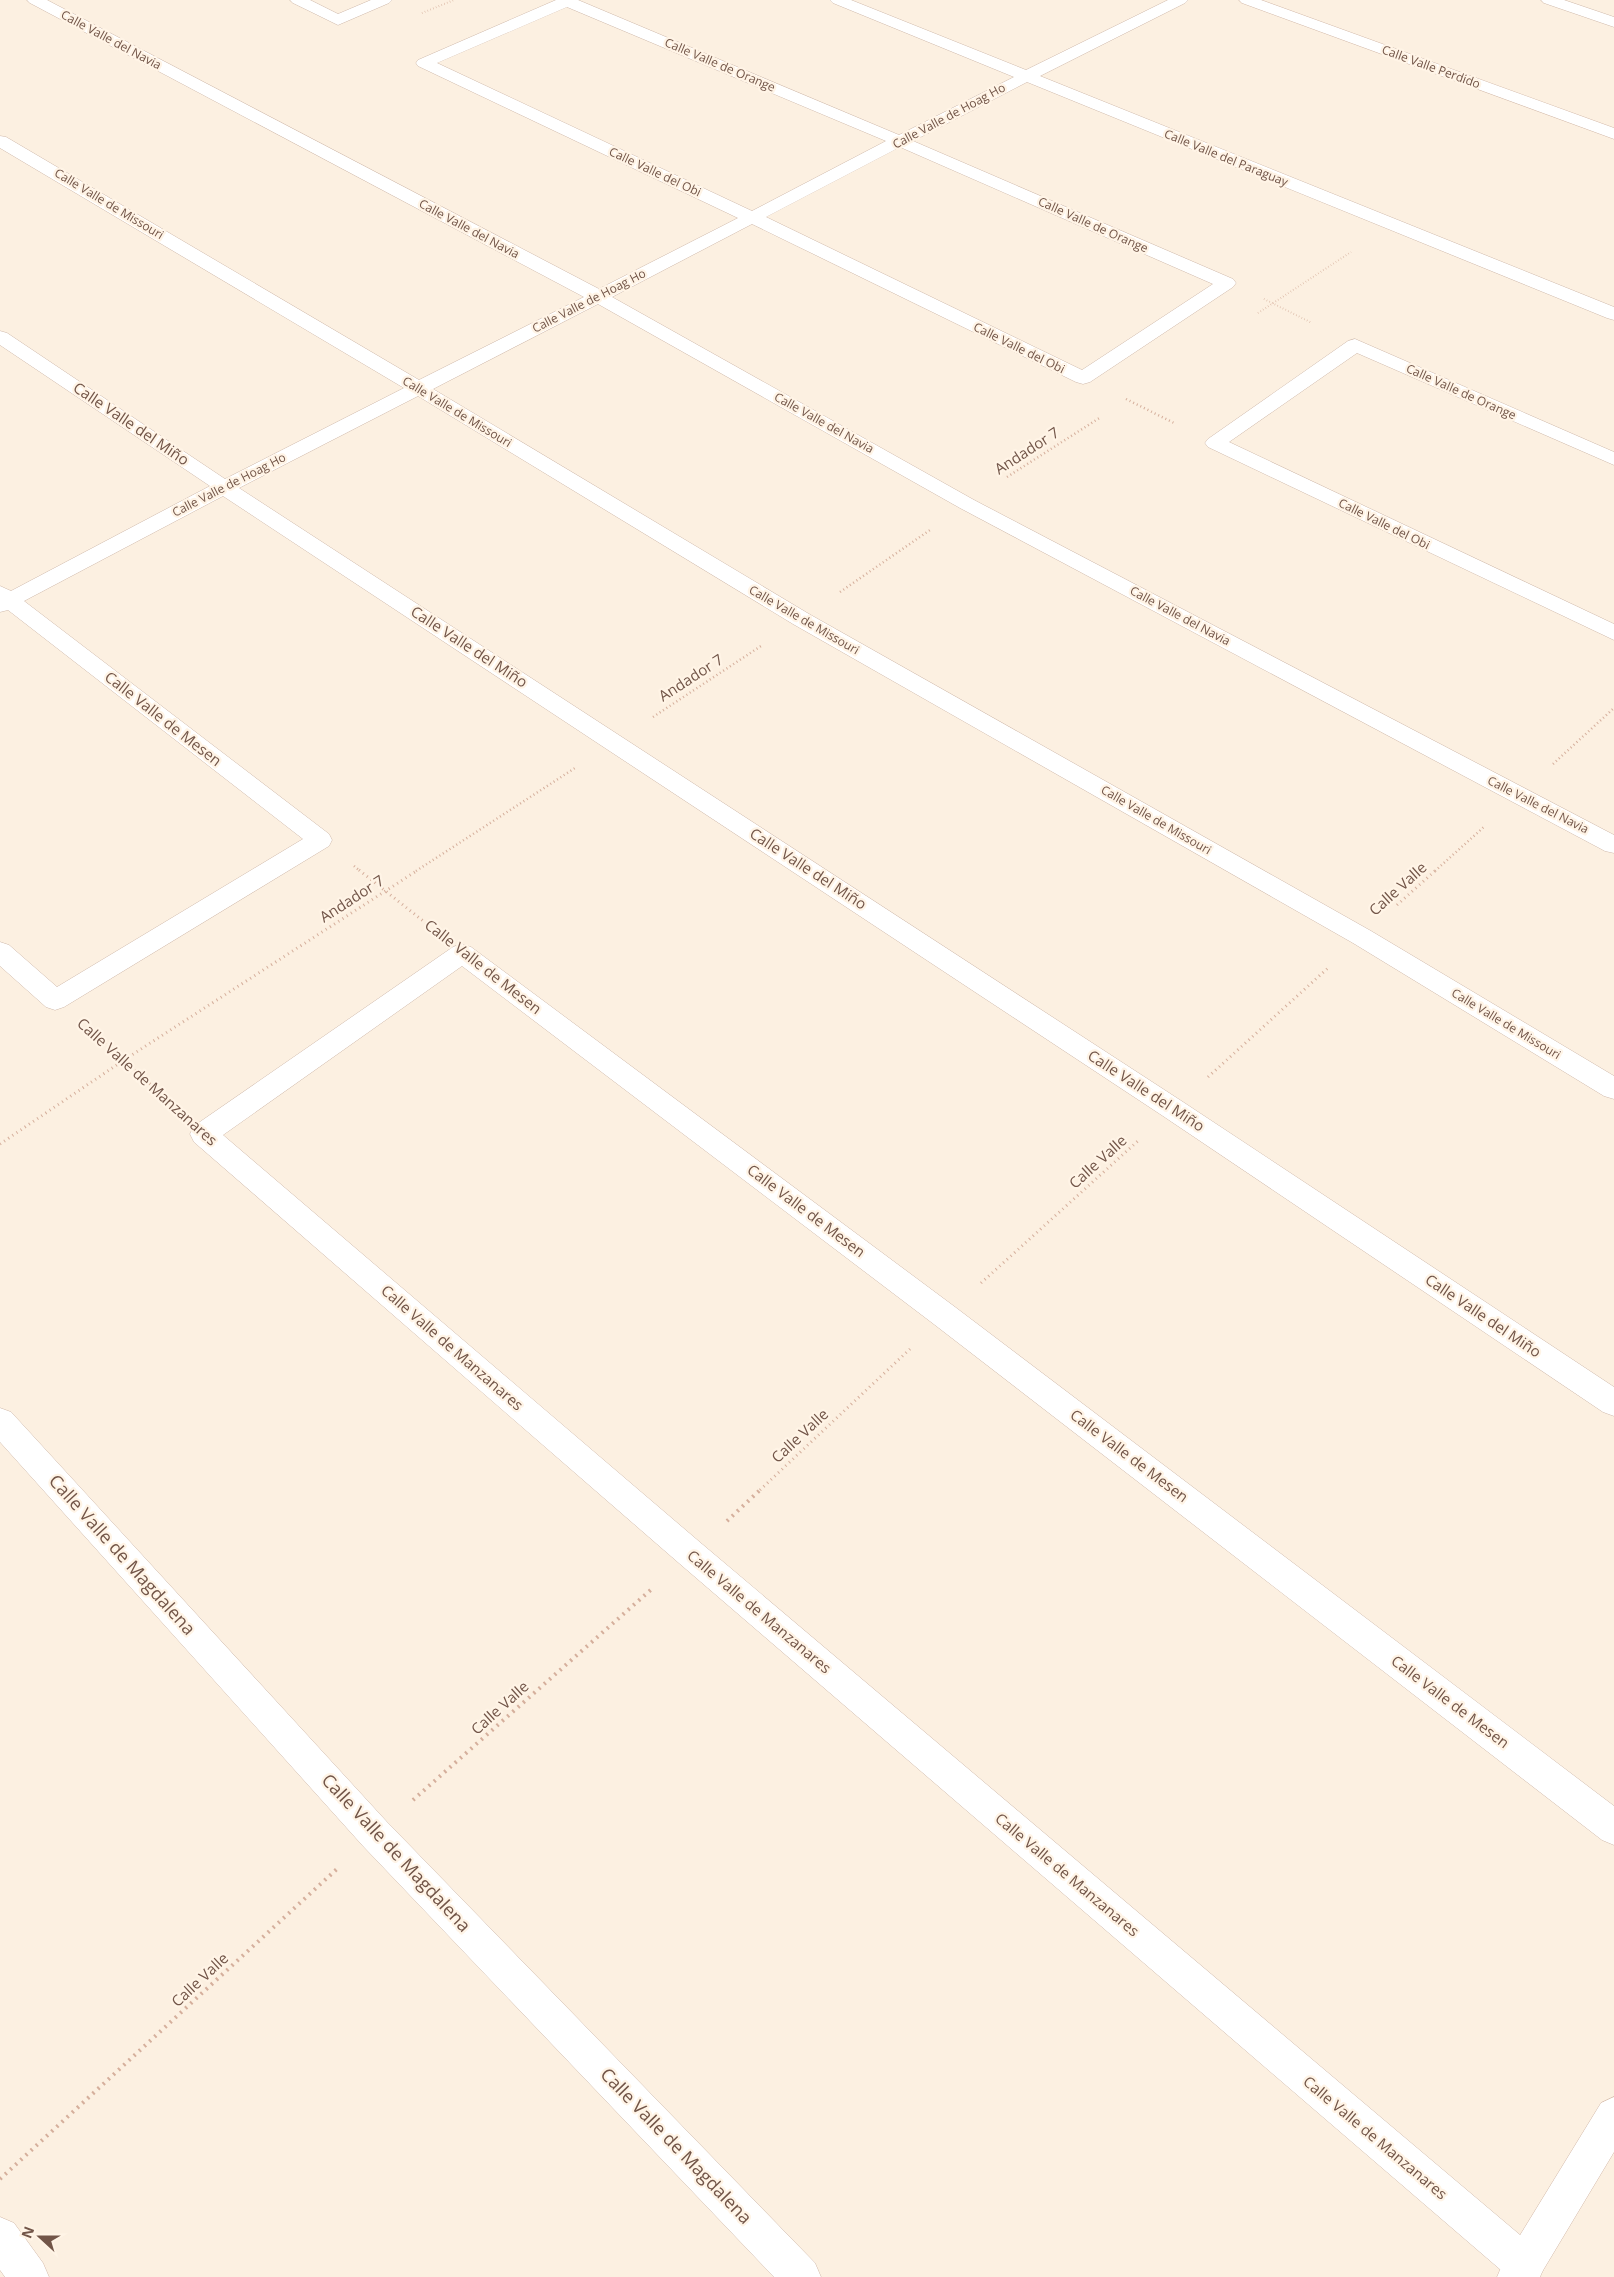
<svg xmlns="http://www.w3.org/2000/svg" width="1614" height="2277" font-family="'Open Sans',sans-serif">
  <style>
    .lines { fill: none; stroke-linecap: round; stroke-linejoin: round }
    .street-casing { stroke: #cfb9ab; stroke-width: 1 }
    .secondary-casing { stroke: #d2b8a8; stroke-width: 1 }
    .path-far3 { stroke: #d5af9c; stroke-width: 2; stroke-dasharray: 0.5 2.5; stroke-linecap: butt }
    .path-far2 { stroke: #d5af9c; stroke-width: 2.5; stroke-dasharray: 1 3; stroke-linecap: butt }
    .path-far1 { stroke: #d5af9c; stroke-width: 3; stroke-dasharray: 1 4; stroke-linecap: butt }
    .path { stroke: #d5af9c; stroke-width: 4; stroke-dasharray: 2 5; stroke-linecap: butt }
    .street { fill: #fff; fill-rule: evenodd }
    .secondary { fill: #fff; fill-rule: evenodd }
    .labels { text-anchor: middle; stroke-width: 4.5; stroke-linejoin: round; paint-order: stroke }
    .far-street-label { font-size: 12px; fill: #725548; stroke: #fff4e6 }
    .street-label { font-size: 15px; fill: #725548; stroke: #fff4e6 }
    .near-street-label { font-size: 18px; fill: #725548; stroke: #fff4e6 }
  </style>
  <rect width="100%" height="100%" fill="#fcf0e1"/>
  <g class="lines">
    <defs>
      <g id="street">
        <path d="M27 0H47L599 289 738 218 418 66 416 63 418 60 556 0H578L899 135 1014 77 833 3 830 0H851L1026 70 1168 0H1188L1185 3 1040 76 1614 307V320L1607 318 1027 82 913 141 1233 279 1236 283 1233 287 1090 382 1083 384 1076 382 752 224 612 297 974 500 1614 835V853L1605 851 960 508 598 304 433 389 809 614 1371 931 1614 1076V1099L1604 1096 1353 943 793 624 418 396 239 488 1183 1102 1614 1387V1416L1603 1412 1163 1116 223 496 24 601 329 834 332 840 329 846 64 1007 55 1010 46 1007 0 966V942L9 945 57 987 303 839 8 610 0 612V586L11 591 210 486 0 345V331L7 333 225 479 404 388 0 148V136L6 137 419 380 584 297 30 3ZM567 7 886 141 752 211 437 63ZM900 147 1213 284 1082 370 766 217Z"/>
        <path d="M290 0H310L338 14 371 0H392L389 3 338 25 293 3Z"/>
        <path d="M1541 0H1564L1614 17V27L1544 3Z"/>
        <path d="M1355 339 1614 452V465L1357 353 1229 442 1614 624V640L1208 447 1205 443 1208 439 1348 341Z"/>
        <path d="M462 944 471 947 955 1307 1614 1806V1845L1602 1840 935 1325 462 966 223 1135 702 1544 1539 2251 1545 2265 1540 2277H1509L680 1564 194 1142 190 1134 194 1126 453 947Z"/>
        <path d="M0 1408 11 1412 387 1822 815 2263 821 2277H774L363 1846 0 1442Z"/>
      </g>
      <g id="secondary">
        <path d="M1239 0H1261L1614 128V139L1242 3Z"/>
        <path d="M1614 2097V2152L1539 2277H1497L1503 2263 1601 2103Z"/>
        <path d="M0 2217 14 2223 43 2263 49 2277H5L0 2270Z"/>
      </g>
    </defs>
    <use href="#street" class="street-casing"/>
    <use href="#secondary" class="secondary-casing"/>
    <g class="path-far3">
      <path d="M422 13 454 0"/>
      <path d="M1264 299 1312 323"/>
      <path d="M1258 313 1351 252"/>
    </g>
    <g class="path-far2">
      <path d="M1126 399 1176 424"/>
      <path d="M1007 477 1101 417"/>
      <path d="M840 592 930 530"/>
      <path d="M653 717 761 646"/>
      <path d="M1553 764 1614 708"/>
      <path d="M354 866 360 871"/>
      <path d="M416 871 575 768"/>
      <path d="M1435 871 1485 826"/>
    </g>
    <g class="path-far1">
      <path d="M359 870 427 924"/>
      <path d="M1397 905 1436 870"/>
      <path d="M90 1030 171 1103"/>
      <path d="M1208 1077 1328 968"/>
      <path d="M0 1144 124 1060 418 870"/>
      <path d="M981 1283 1139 1140"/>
      <path d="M760 1490 910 1349"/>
    </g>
    <g class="path">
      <path d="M727 1521 761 1489"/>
      <path d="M413 1800 654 1587"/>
      <path d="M0 2179 338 1868"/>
    </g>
    <use href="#street" class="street"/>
    <use href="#secondary" class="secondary"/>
  </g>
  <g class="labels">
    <g class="far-street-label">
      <text transform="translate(111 40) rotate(28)" y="4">Calle Valle del Navia</text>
      <text transform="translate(720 65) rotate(23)" y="4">Calle Valle de Orange</text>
      <text transform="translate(1431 67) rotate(20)" y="4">Calle Valle Perdido</text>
      <text transform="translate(949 116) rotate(-28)" y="4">Calle Valle de Hoag Ho</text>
      <text transform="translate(1226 158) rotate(22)" y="4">Calle Valle del Paraguay</text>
      <text transform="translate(655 172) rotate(25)" y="4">Calle Valle del Obi</text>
      <text transform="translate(109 204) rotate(31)" y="4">Calle Valle de Missouri</text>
      <text transform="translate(1093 225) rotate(24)" y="4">Calle Valle de Orange</text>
      <text transform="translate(469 229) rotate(28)" y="4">Calle Valle del Navia</text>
      <text transform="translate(589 301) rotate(-27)" y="4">Calle Valle de Hoag Ho</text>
      <text transform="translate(1019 348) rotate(26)" y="4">Calle Valle del Obi</text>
      <text transform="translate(1461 392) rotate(24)" y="4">Calle Valle de Orange</text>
      <text transform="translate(457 412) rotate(31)" y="4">Calle Valle de Missouri</text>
      <text transform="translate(824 423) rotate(29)" y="4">Calle Valle del Navia</text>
      <text transform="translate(229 485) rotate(-27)" y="4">Calle Valle de Hoag Ho</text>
      <text transform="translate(1384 524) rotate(26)" y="4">Calle Valle del Obi</text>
      <text transform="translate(1180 616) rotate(28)" y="4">Calle Valle del Navia</text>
      <text transform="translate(804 620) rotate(30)" y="4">Calle Valle de Missouri</text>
      <text transform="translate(1538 805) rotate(27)" y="4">Calle Valle del Navia</text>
      <text transform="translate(1156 820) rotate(30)" y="4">Calle Valle de Missouri</text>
      <text transform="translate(1506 1024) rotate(31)" y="4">Calle Valle de Missouri</text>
    </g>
    <g class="street-label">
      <text transform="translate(131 424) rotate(34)" y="5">Calle Valle del Miño</text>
      <text transform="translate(1027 451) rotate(-33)" y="5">Andador 7</text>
      <text transform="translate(469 647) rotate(33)" y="5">Calle Valle del Miño</text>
      <text transform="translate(691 678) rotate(-33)" y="5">Andador 7</text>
      <text transform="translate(163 719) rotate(38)" y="5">Calle Valle de Mesen</text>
      <text transform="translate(808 869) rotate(33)" y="5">Calle Valle del Miño</text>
      <text transform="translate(1398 889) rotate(-42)" y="5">Calle Valle</text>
      <text transform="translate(352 899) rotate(-33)" y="5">Andador 7</text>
      <text transform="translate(483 967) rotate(38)" y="5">Calle Valle de Mesen</text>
      <text transform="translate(147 1082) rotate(42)" y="5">Calle Valle de Manzanares</text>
      <text transform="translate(1146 1091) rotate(33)" y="5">Calle Valle del Miño</text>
      <text transform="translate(1098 1162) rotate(-42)" y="5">Calle Valle</text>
      <text transform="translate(806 1211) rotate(37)" y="5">Calle Valle de Mesen</text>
      <text transform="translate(1483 1316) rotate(34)" y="5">Calle Valle del Miño</text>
      <text transform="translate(452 1348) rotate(41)" y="5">Calle Valle de Manzanares</text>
      <text transform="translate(800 1436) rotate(-43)" y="5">Calle Valle</text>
      <text transform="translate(1129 1456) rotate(37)" y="5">Calle Valle de Mesen</text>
      <text transform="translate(759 1612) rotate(40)" y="5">Calle Valle de Manzanares</text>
      <text transform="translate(1450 1702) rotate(37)" y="5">Calle Valle de Mesen</text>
      <text transform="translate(500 1708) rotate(-42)" y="5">Calle Valle</text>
      <text transform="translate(1067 1875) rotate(40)" y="5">Calle Valle de Manzanares</text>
      <text transform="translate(200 1980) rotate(-43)" y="5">Calle Valle</text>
      <text transform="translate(1375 2138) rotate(40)" y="5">Calle Valle de Manzanares</text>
    </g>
    <g class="near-street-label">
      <text transform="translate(122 1555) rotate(48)" y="6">Calle Valle de Magdalena</text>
      <text transform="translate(396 1853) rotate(47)" y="6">Calle Valle de Magdalena</text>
      <text transform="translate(676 2146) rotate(46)" y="6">Calle Valle de Magdalena</text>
    </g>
  </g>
  <g transform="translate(40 2237) rotate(291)" stroke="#fff4e6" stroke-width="4" paint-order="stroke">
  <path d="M0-4L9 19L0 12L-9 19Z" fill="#725548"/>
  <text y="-8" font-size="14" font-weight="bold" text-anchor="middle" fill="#725548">N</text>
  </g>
</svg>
